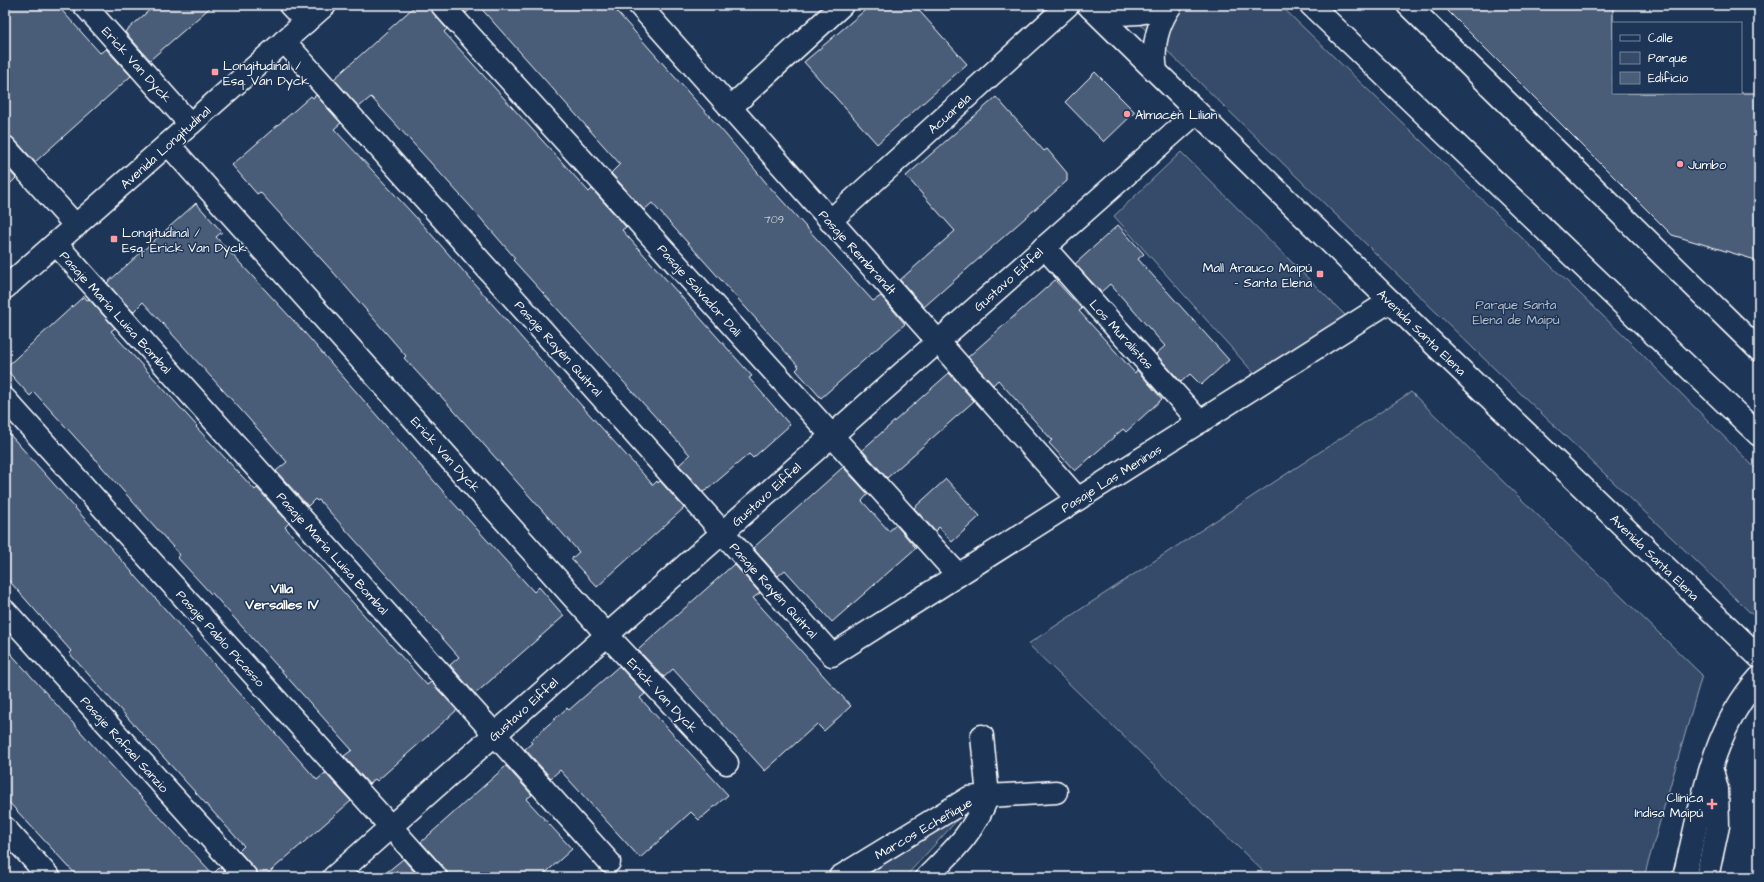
<svg xmlns="http://www.w3.org/2000/svg" width="1764" height="882" font-family="'Architects Daughter',sans-serif">
  <style>
    .green { fill: #364b69; stroke: #9aa5b4 }
    .building { fill: #4a5d79; stroke: #fff }
    .lines { fill: none; stroke-linecap: round; stroke-linejoin: round }
    .minor-casing { stroke: #fff; stroke-width: 25 }
    .major-casing { stroke: #fff; stroke-width: 25 }
    .minor { stroke: #1d3557; stroke-width: 22 }
    .major { stroke: #1d3557; stroke-width: 22 }
    .poi-dot { fill: #ff9aa2; stroke: #1d3557; stroke-width: 1.5 }
    .labels { text-anchor: middle; stroke-width: 3; stroke-linejoin: round; paint-order: stroke }
    .number-label { font-size: 11px; fill: #d2d6de }
    .street-label { font-size: 13px; fill: #fff; stroke: #1d3557 }
    .poi-label { font-size: 13px; fill: #fff; stroke: #1d3557; text-anchor: start }
    .park-label { font-size: 13px; fill: #b9c0ca; stroke: #1d3557 }
    .neighbourhood-label { font-size: 14px; font-weight: bold; fill: #fff; stroke: #1d3557 }
  </style>
  <rect width="100%" height="100%" fill="#1d3557"/>
  <filter id="ink" filterUnits="userSpaceOnUse"><feTurbulence type="fractalNoise" baseFrequency=".025" numOctaves="2"/><feDisplacementMap in="SourceGraphic" scale="8" xChannelSelector="R" yChannelSelector="G"/><feConvolveMatrix kernelMatrix="1 2 1 2 8 2 1 2 1" color-interpolation-filters="sRGB"/></filter>
  <g filter="url(#ink)">
    <g class="green">
      <path d="M1120 5H1280L1629 341 1759 472V621L1475 350Z"/>
      <path d="M1181 152 1348 318 1259 379 1114 216Z"/>
      <path d="M1411 392 1702 675 1644 877H1269L1028 644Z"/>
      <path d="M961 816 905 877H864Z"/>
    </g>
    <g class="building">
      <path d="M5 5H57L100 53 106 49 131 76 35 162 14 139 5 135Z"/>
      <path d="M155 5H213L150 60 125 32Z"/>
      <path d="M416 5H430L433 13 447 29 444 32 589 192 592 189 626 227 622 230 752 376 749 378 790 425 753 458 749 454 708 489 703 492 679 465 690 455 513 260 515 258 470 206 371 97 359 107 334 79Z"/>
      <path d="M459 5H475L466 13Z"/>
      <path d="M478 5H611L726 135 768 185 873 301 881 296 905 324 821 398 796 370 799 367 652 203 644 210 611 173 620 164Z"/>
      <path d="M871 5H914L967 64 877 144 804 62Z"/>
      <path d="M1442 5H1613V93H1759V261L1672 235Z"/>
      <path d="M1095 72 1135 112 1104 142 1065 102Z"/>
      <path d="M316 95 341 123 334 129 424 226 555 376 653 485 657 481 658 483 660 481 684 508 597 587 571 559 579 552 439 394 438 395 404 358 406 356 334 273 260 192 257 194 232 165 311 96 313 98Z"/>
      <path d="M996 97 1044 151 1047 149 1067 173V181L924 307 900 280 955 231 906 176Z"/>
      <path d="M5 166 16 178 5 189Z"/>
      <path d="M196 203 222 232 216 237 304 332 448 497 534 592 539 587 564 616 475 694 450 665 459 657 372 559 319 500 317 501 315 499 308 506 276 471 287 462 241 410 143 302 133 312 107 283Z"/>
      <path d="M1118 225 1144 254 1138 259 1229 360 1201 385 1190 374 1181 382 1156 354 1165 346 1110 284 1101 292 1075 264Z"/>
      <path d="M1055 280 1082 309 1079 311 1135 373 1137 370 1162 399 1126 432 1123 429 1075 471 1049 443 1052 440 998 380 993 385 968 357Z"/>
      <path d="M84 296 87 300 89 299 115 328 111 331 197 426 196 427 255 490 257 488 289 523 285 527 382 635 427 685 431 682 457 710 377 781 375 779 369 784 344 756 352 750 212 593 211 594 177 557 180 555 94 458 34 392 30 396 5 368Z"/>
      <path d="M949 373 974 401 887 478 862 450Z"/>
      <path d="M5 429 317 780 325 773 351 801 264 877H258L255 869 239 851 244 846 69 653 71 651 5 576Z"/>
      <path d="M843 467 868 494 862 501 889 531 896 525 916 548 832 622 785 570 778 576 753 548Z"/>
      <path d="M946 479 980 516 952 542 939 527 935 531 914 508Z"/>
      <path d="M734 564 760 593 753 598 851 706 824 731 817 724 765 771 673 669 664 677 638 650Z"/>
      <path d="M5 647 97 750 213 874 220 867 229 877H78L5 798Z"/>
      <path d="M619 666 645 694 640 698 728 795 699 820 691 812 640 858 560 770 551 778 525 749 532 743 530 741 567 708 569 710Z"/>
      <path d="M506 766 532 795 526 799 572 849 541 877H448L445 869 421 842Z"/>
      <path d="M403 859 419 877H381Z"/>
    </g>
    <g class="lines">
      <defs>
        <g id="minor">
          <path d="M84 5 190 124"/>
          <path d="M290 5 306 22"/>
          <path d="M442 5 958 575"/>
          <path d="M639 5 1078 499"/>
          <path d="M1408 5 1759 350"/>
          <path d="M284 41 832 655 1390 301"/>
          <path d="M730 108 842 5"/>
          <path d="M168 144 607 635 727 763"/>
          <path d="M5 147 76 226"/>
          <path d="M830 221 1068 5"/>
          <path d="M56 244 609 862"/>
          <path d="M1044 247 1200 422"/>
          <path d="M5 399 436 877"/>
          <path d="M5 611 246 877"/>
          <path d="M982 736 988 796 1056 792"/>
          <path d="M5 828 49 877"/>
          <path d="M334 877 1197 112"/>
          <path d="M840 877 969 798 988 796C973 833 955 849 927 877"/>
          <path d="M1684 877C1701 809 1710 732 1759 678"/>
          <path d="M1707 877 1718 826 1717 789 1713 774"/>
        </g>
        <g id="major">
          <path d="M1088 5 1437 347 1759 657"/>
          <path d="M1311 5 1759 435"/>
          <path d="M1091 8C1117 15 1140 17 1165 5"/>
          <path d="M1156 71C1152 47 1156 26 1171 5"/>
          <path d="M5 288 325 5"/>
        </g>
      </defs>
      <use href="#minor" class="minor-casing"/>
      <use href="#major" class="major-casing"/>
      <use href="#minor" class="minor"/>
      <use href="#major" class="major"/>
    </g>
  </g>
  <g class="poi-dot">
    <rect x="211" y="68" width="8" height="8" rx="2"/>
    <circle cx="1127" cy="114" r="4"/>
    <circle cx="1680" cy="164" r="4"/>
    <rect x="110" y="235" width="8" height="8" rx="2"/>
    <rect x="1316" y="270" width="8" height="8" rx="2"/>
    <path d="M1710 798h4v4h4v4h-4v4h-4v-4h-4v-4h4z"/>
  </g>
  <g class="labels">
    <g class="number-label">
      <text x="774" y="223">709</text>
    </g>
    <g class="street-label">
      <text transform="translate(137 64) rotate(48)" y="5">Erick Van Dyck</text>
      <text transform="translate(949 113) rotate(-42)" y="5">Acuarela</text>
      <text transform="translate(165 147) rotate(-42)" y="5">Avenida Longitudinal</text>
      <text transform="translate(858 252) rotate(48)" y="5">Pasaje Rembrandt</text>
      <text transform="translate(1008 279) rotate(-42)" y="5">Gustavo Eiffel</text>
      <text transform="translate(700 290) rotate(48)" y="5">Pasaje Salvador Dali</text>
      <text transform="translate(116 312) rotate(48)" y="5">Pasaje María Luisa Bombal</text>
      <text transform="translate(1422 332) rotate(44)" y="5">Avenida Santa Elena</text>
      <text transform="translate(1122 334) rotate(48)" y="5">Los Muralistas</text>
      <text transform="translate(559 348) rotate(48)" y="5">Pasaje Rayén Quitral</text>
      <text transform="translate(446 454) rotate(48)" y="5">Erick Van Dyck</text>
      <text transform="translate(1111 478) rotate(-32)" y="5">Pasaje Las Meninas</text>
      <text transform="translate(766 494) rotate(-42)" y="5">Gustavo Eiffel</text>
      <text transform="translate(333 553) rotate(48)" y="5">Pasaje María Luisa Bombal</text>
      <text transform="translate(1655 557) rotate(44)" y="5">Avenida Santa Elena</text>
      <text transform="translate(774 590) rotate(48)" y="5">Pasaje Rayén Quitral</text>
      <text transform="translate(221 638) rotate(48)" y="5">Pasaje Pablo Picasso</text>
      <text transform="translate(663 695) rotate(47)" y="5">Erick Van Dyck</text>
      <text transform="translate(523 709) rotate(-42)" y="5">Gustavo Eiffel</text>
      <text transform="translate(125 744) rotate(48)" y="5">Pasaje Rafael Sanzio</text>
      <text transform="translate(923 828) rotate(-30)" y="5">Marcos Echeñique</text>
    </g>
    <g class="poi-label">
      <text x="223" y="70">Longitudinal /<tspan x="223" dy="15">Esq. Van Dyck</tspan></text>
      <text x="1135" y="119">Almacén Lilian</text>
      <text x="1688" y="169">Jumbo</text>
      <text x="122" y="237">Longitudinal /<tspan x="122" dy="15">Esq. Erick Van Dyck</tspan></text>
      <text x="1312" y="272" text-anchor="end">Mall Arauco Maipú<tspan x="1312" dy="15">- Santa Elena</tspan></text>
      <text x="1703" y="802" text-anchor="end">Clínica<tspan x="1703" dy="15">Indisa Maipú</tspan></text>
    </g>
    <g class="park-label">
      <text x="1516" y="309">Parque Santa<tspan x="1516" dy="15">Elena de Maipú</tspan></text>
    </g>
    <g class="neighbourhood-label">
      <text x="282" y="593">Villa<tspan x="282" dy="16">Versalles IV</tspan></text>
    </g>
  </g>
  <rect width="1764" height="882" fill="none" stroke="#1d3557" stroke-width="20"/>
  <rect x="10" y="10" width="1744" height="862" fill="none" stroke="#fff" stroke-width="1.5" filter="url(#ink)"/>
  <rect x="1612" y="22" width="130" height="72" fill="#1d3557" stroke="#77869a"/>
  <rect x="1620" y="35" width="20" height="6" fill="#1d3557" stroke="#77869a"/>
  <text x="1648" y="42" font-size="12" fill="#ffffff">Calle</text>
  <rect x="1620" y="52" width="20" height="12" fill="#364b69" stroke="#77869a"/>
  <text x="1648" y="62" font-size="12" fill="#ffffff">Parque</text>
  <rect x="1620" y="72" width="20" height="12" fill="#4a5d79" stroke="#77869a"/>
  <text x="1648" y="82" font-size="12" fill="#ffffff">Edificio</text>
</svg>
